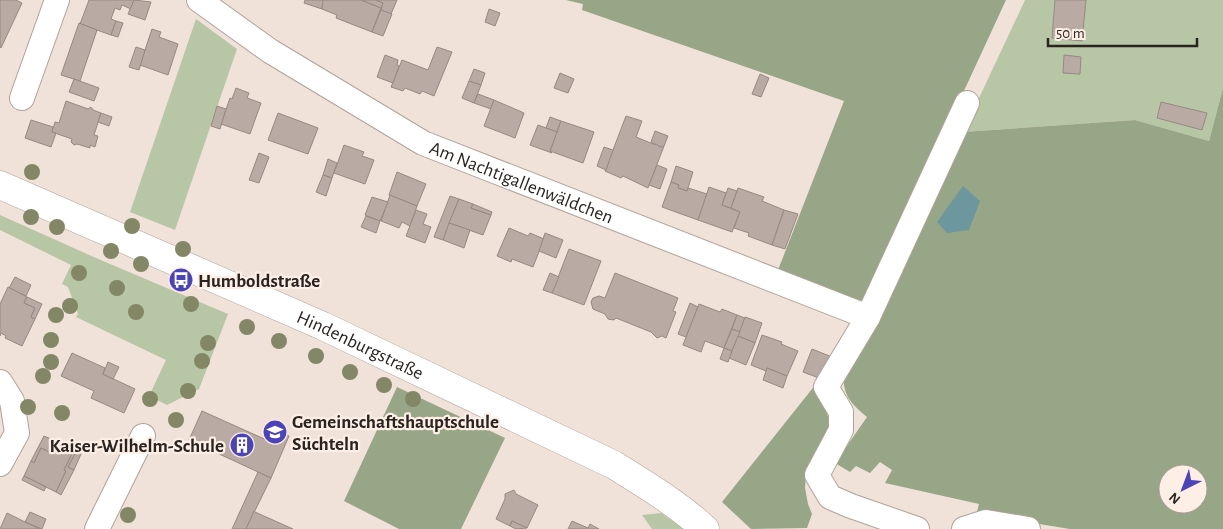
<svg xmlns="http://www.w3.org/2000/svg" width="1223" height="529" font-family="'Alegreya Sans',sans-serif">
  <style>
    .green { fill: #b7c6a5 }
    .forest { fill: #97a686; fill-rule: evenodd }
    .water { fill: #6c979e }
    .building { fill: #b9aba3; stroke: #968981 }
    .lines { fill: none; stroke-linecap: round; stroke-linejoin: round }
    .street-casing { stroke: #b0a39a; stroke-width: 26 }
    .secondary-casing { stroke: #b0a39a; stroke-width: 29 }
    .street { stroke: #fff; stroke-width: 24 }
    .secondary { stroke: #fff; stroke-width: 28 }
    .tree { fill: #838766 }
    .labels { text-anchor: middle; stroke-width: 4.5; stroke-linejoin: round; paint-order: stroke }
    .street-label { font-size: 19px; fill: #292420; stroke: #fdefe5 }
    .poi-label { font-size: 19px; font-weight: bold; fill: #292420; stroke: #fdefe5; text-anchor: start }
  </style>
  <rect width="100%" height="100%" fill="#f0e2d8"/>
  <g class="green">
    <path d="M1025 0H1223V88L1209 141 1135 120 963 132Z"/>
    <path d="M196 19 237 49 175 230 130 212Z"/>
    <path d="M0 215 96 258 228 314 199 389 167 405 149 396 166 360 76 317 78 314 68 287 62 284 71 265 0 230Z"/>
    <path d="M661 513 684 529H652L642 515Z"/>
  </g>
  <g class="forest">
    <path d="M566 0H1006L865 305 778 270 844 101 582 10 583 4Z"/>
    <path d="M1223 88V529H1070L990 516H976L979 504 885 483 892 470 880 462 870 473 856 466 850 472 835 463 867 417C853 405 842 396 844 375L963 132 1135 120 1209 141ZM1168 474H1198V504H1168Z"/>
    <path d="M816 384 823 407 826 410 830 424 829 431 813 456 806 475 805 488 808 504 812 514 807 528 751 529 722 502Z"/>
    <path d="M397 387 505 438 461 529H399L344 501Z"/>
  </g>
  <path class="water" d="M963 186 980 201 969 230 947 233 937 222Z"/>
  <g class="building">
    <path d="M0 0H16L22 3 1 48 0 47Z"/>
    <path d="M89 0H134L131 9 122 5 120 10 115 8 111 19 116 21 111 35 80 24Z"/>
    <path d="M134 0 151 2 145 20 128 14Z"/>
    <path d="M305 0H323L322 9 304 3Z"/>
    <path d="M323 0H361L381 8 372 32 336 18 337 15 322 9Z"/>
    <path d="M361 0H376L383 3 381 8Z"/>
    <path d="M376 0H397L391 14 381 10 383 3Z"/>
    <path d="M1055 0H1086L1082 41 1052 38Z"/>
    <path d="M489 9 500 13 495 26 485 22Z"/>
    <path d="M381 10 392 14 383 36 372 32Z"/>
    <path d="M116 21 123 23 118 37 111 35Z"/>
    <path d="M79 23 97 30 80 81 61 75Z"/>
    <path d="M152 29 161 32 159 37 178 44 168 75 140 65Z"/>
    <path d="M136 47 145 50 139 70 129 67Z"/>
    <path d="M437 47 452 52 434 96 422 91 420 94 405 88 403 91 391 87 402 60 428 70Z"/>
    <path d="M385 55 398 60 397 65 399 66 393 83 377 77Z"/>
    <path d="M1064 55 1081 57 1080 74 1063 73Z"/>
    <path d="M474 69 485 73 481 85 469 81Z"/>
    <path d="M560 73 574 79 568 93 554 88Z"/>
    <path d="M760 74 769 78 761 97 752 94Z"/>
    <path d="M74 79 99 88 94 101 69 92Z"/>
    <path d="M469 81 481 85 474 103 462 98Z"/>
    <path d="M236 88 249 93 247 98 261 103 250 134 221 124 230 98 232 99Z"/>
    <path d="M478 94 494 100 491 109 474 103Z"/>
    <path d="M494 100 524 113 515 138 484 126Z"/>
    <path d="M66 101 88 109 91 107 93 110 101 113 94 135 98 136 95 147 90 145V148L77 144 74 145 71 142 72 139 52 132 55 122 59 123Z"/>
    <path d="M1161 102 1207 113 1202 130 1157 118Z"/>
    <path d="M217 106 226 109 220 129 211 126Z"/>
    <path d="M101 113 112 117 109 126 98 122Z"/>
    <path d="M278 113 318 128 308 154 268 140Z"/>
    <path d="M626 116 642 121 636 137 653 144H657L661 147 664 146 648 188 623 176 621 178 605 171Z"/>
    <path d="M550 117 561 121 557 132 546 128Z"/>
    <path d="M31 120 53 127 52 132 56 133 51 147 25 138Z"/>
    <path d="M561 121 594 132 583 163 550 151Z"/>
    <path d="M538 125 557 132 550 151 552 153 530 145Z"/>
    <path d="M655 131 668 136 664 146 661 147 651 142Z"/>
    <path d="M344 145 364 152 362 156 374 160 365 184 334 173Z"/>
    <path d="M604 147 613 150 606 170 597 166Z"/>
    <path d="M259 153 269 157 259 183 249 180Z"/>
    <path d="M328 159 337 163 332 178 323 175Z"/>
    <path d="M657 165 667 169 660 189 649 185Z"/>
    <path d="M676 166 693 172 687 191 678 188 679 185 671 182Z"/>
    <path d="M397 172 426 184 417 206 389 195Z"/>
    <path d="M323 175 332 178 326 196 316 192Z"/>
    <path d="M671 182 679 185 678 188 687 191 688 188 707 194 698 220 662 207Z"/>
    <path d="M709 187 726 193 722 205 740 212 732 232 698 220Z"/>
    <path d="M728 188 737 191 731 208 722 205Z"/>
    <path d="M738 188 764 197 762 201 784 210 772 245 748 236 749 233 734 228 740 212 731 208Z"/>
    <path d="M390 195 417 206 410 226 402 222 399 228 381 221Z"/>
    <path d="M450 196 459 199 443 240 434 237Z"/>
    <path d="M372 197 388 202 380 221 365 215Z"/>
    <path d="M459 199 473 204 471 208 491 215 483 235 449 223Z"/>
    <path d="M473 204 492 212 491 215 471 208Z"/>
    <path d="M416 210 427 214 423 224 431 227 425 243 406 236Z"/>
    <path d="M784 210 798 214 785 249 772 245Z"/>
    <path d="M366 216 380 221 376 233 361 227Z"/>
    <path d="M449 223 470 230 464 248 443 240Z"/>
    <path d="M509 228 528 236 530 233 544 239 533 267 512 259 511 262 497 256Z"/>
    <path d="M545 233 563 240 556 258 539 251Z"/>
    <path d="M569 249 601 261 584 305 552 293Z"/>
    <path d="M550 273 559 277 552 293 543 290Z"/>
    <path d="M615 273 678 298 673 311 676 312 666 338 662 336 657 338 651 332 616 318 614 320 608 319 605 314 593 309 591 302 593 298 599 296 605 298Z"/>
    <path d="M15 277 31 285 26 296 9 288Z"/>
    <path d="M8 287 27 297 24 303 35 308 31 317 35 319 22 346 5 338 6 336 1 333 0 336V304Z"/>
    <path d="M27 297 42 304 35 319 31 317 35 308 24 303Z"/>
    <path d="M690 303 698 307 686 337 678 334Z"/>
    <path d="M699 304 720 312 722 309 737 315 724 348 705 341 701 352 683 345Z"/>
    <path d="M737 315 745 318 740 332 732 329Z"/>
    <path d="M745 317 762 323 755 343 738 336Z"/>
    <path d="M732 329 740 332 732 351 724 348Z"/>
    <path d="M762 335 782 342 781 344 798 351 787 376 767 368 766 371 751 365Z"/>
    <path d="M738 336 755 343 746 365 729 358Z"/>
    <path d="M724 348 732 351 728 362 720 359Z"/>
    <path d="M812 349 832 357 819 378 803 372Z"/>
    <path d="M72 353 105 368 103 374 135 389 124 413 91 398 94 391 61 376Z"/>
    <path d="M108 362 119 367 113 379 103 374Z"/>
    <path d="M767 368 787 376 783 388 763 380Z"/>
    <path d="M202 411 271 442 276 430 289 436 271 478 189 440Z"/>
    <path d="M44 436 58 442 53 454 41 448 34 463 31 461Z"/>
    <path d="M58 442 74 450 64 470 66 471 56 492 24 476 31 461 34 463 41 448 53 454Z"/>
    <path d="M74 450 76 452 68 467 74 470 61 495 56 492 66 471 64 470Z"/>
    <path d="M76 452 81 454 74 470 68 467Z"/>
    <path d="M258 472 271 478 246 529H232Z"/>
    <path d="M24 476 46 487 44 491 22 480Z"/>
    <path d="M514 490 516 494 538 505 527 528 512 521 510 526 496 519 505 499V494Z"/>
    <path d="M254 511 255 512 293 529H246Z"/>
    <path d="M30 512 46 519 42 529 25 522Z"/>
    <path d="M7 513 25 522 40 529H0Z"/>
    <path d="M512 521 527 528 516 529 510 526Z"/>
    <path d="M572 521 588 528 590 524 599 529H568Z"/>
  </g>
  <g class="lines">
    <defs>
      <g id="street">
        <path id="s1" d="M199 0 270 51 423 143 868 317"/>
        <path d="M22 98 57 0"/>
        <path d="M0 382 12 401 17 433 0 464"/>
        <path d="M97 529 143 436"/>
        <path d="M917 529 851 506 830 497 817 475 841 430V412L826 387 868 317 967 103"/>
        <path d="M964 529 986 522 1028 529"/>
      </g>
      <g id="secondary">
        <path id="s2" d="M0 185 323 326 614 465C646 485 678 504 705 529"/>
      </g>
    </defs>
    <use href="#street" class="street-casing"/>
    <use href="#secondary" class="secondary-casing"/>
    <use href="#street" class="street"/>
    <use href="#secondary" class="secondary"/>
  </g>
  <g class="tree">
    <circle cx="32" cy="172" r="8"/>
    <circle cx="31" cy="217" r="8"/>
    <circle cx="132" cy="226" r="8"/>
    <circle cx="57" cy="227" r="8"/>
    <circle cx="183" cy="249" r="8"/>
    <circle cx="111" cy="251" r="8"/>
    <circle cx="141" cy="264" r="8"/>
    <circle cx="79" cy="273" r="8"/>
    <circle cx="117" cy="288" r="8"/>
    <circle cx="191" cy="304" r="8"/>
    <circle cx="70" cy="306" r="8"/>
    <circle cx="136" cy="312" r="8"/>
    <circle cx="56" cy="315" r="8"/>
    <circle cx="247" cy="327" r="8"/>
    <circle cx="51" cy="340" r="8"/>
    <circle cx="279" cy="341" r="8"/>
    <circle cx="208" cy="343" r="8"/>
    <circle cx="316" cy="356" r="8"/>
    <circle cx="202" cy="361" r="8"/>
    <circle cx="51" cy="362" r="8"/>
    <circle cx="350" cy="372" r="8"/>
    <circle cx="43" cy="376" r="8"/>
    <circle cx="384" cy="385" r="8"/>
    <circle cx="188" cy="391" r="8"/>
    <circle cx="150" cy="399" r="8"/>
    <circle cx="413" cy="399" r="8"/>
    <circle cx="28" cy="407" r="8"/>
    <circle cx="62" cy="413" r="8"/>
    <circle cx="176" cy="420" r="8"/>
    <circle cx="128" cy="515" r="8"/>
  </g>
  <defs>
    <symbol id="bus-disc" viewBox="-11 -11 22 22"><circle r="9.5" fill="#4b43ba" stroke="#fdefe5"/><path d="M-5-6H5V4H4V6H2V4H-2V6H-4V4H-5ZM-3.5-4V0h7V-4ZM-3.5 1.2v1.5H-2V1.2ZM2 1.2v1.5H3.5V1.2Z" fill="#fff"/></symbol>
    <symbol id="school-disc" viewBox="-11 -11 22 22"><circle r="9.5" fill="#4b43ba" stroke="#fdefe5"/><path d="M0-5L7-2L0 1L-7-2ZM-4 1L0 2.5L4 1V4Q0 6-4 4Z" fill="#fff"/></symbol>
    <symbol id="building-disc" viewBox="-11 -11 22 22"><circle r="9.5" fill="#4b43ba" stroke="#fdefe5"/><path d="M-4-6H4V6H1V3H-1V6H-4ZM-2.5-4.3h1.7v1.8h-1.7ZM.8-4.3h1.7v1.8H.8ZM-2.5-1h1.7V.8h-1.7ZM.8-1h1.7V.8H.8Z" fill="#fff"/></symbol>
  </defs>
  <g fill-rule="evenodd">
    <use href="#bus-disc" x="167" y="266" width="28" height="28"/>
    <use href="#school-disc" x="261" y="418" width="28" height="28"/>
    <use href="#building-disc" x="228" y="431" width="28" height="28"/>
  </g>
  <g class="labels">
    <g class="street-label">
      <text dy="7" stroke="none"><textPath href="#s1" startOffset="372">Am Nachtigallenwäldchen</textPath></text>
      <text dy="7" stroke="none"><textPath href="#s2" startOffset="394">Hindenburgstraße</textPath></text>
    </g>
    <g class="poi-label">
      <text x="198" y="287">Humboldstraße</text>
      <text x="292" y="428">Gemeinschaftshauptschule<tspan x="292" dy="22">Süchteln</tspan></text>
      <text x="224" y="452" text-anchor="end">Kaiser-Wilhelm-Schule</text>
    </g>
  </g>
  <g transform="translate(1183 489) rotate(222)"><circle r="24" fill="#fdefe5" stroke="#a89e96"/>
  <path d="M0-4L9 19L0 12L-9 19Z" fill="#4b43ba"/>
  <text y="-8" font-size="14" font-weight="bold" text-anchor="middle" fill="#292420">N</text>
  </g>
  <path d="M1048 38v8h149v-8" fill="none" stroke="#292420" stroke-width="2.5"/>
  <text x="1056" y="38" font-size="15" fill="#292420" stroke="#fdefe5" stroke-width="4" paint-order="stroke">50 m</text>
</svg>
